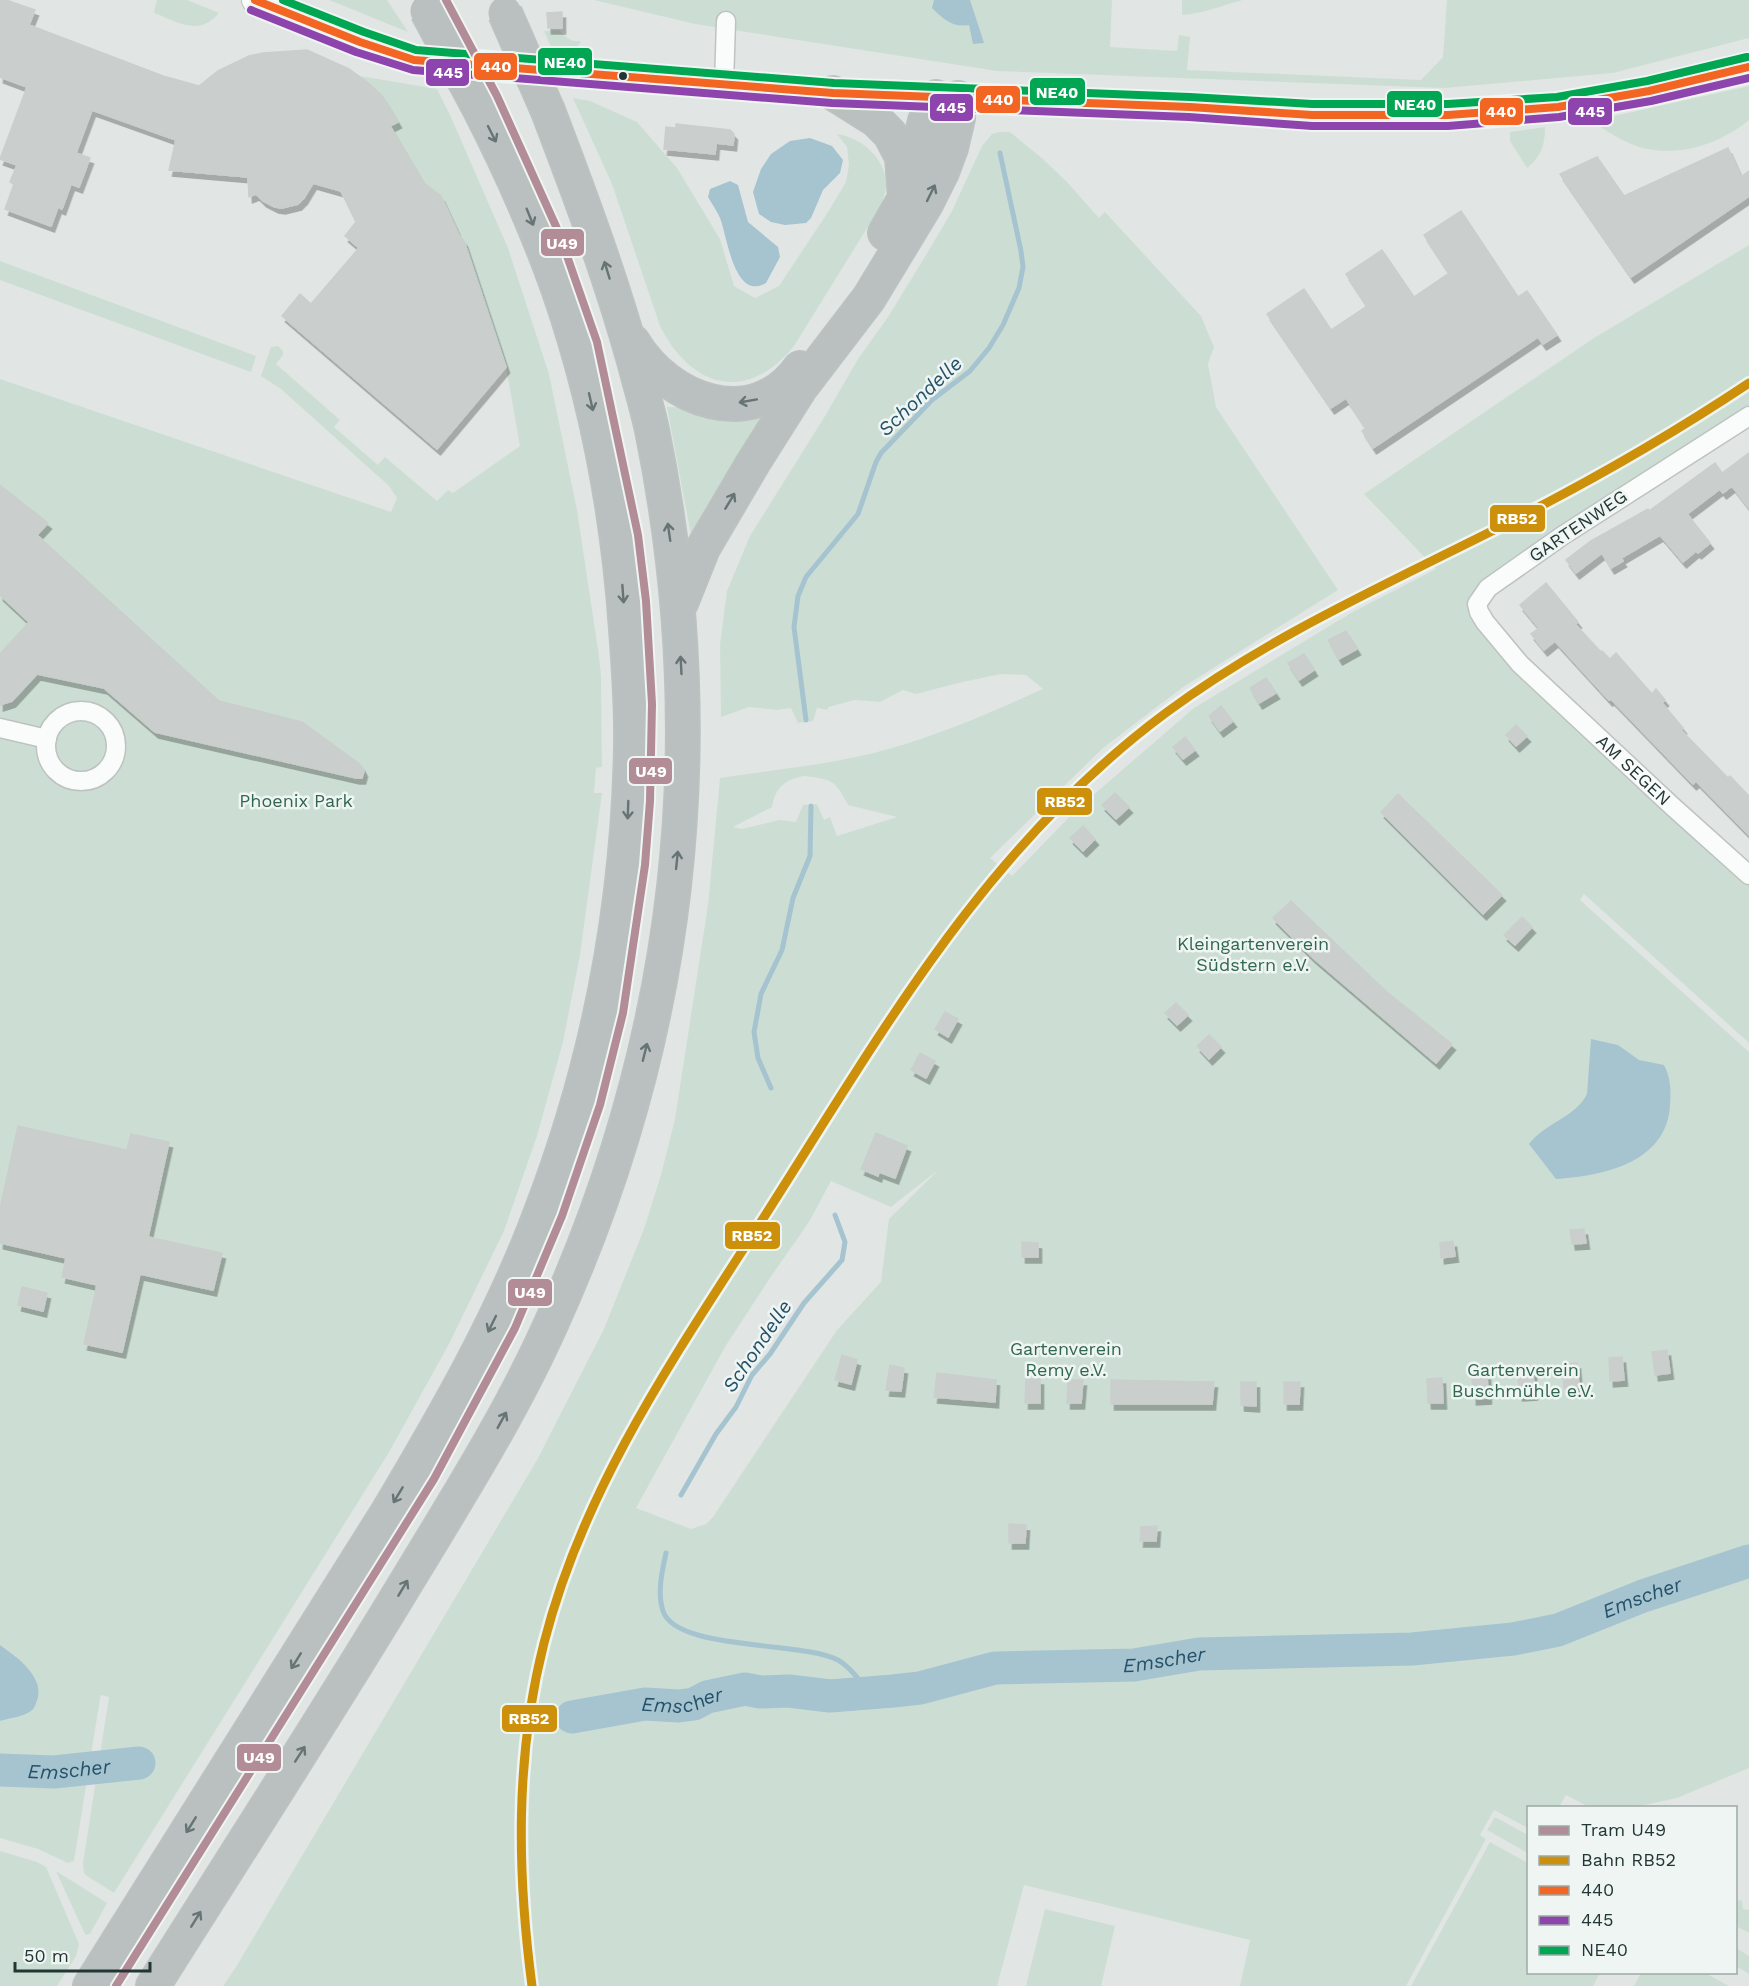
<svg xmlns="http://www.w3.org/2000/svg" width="1749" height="1986" font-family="'Work Sans',sans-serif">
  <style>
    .green { fill: #ccded4; fill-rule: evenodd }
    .water { fill: #a6c3d0 }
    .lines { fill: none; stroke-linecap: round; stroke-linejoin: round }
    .stream { stroke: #a6c3d0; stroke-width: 5 }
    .river { stroke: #a6c3d0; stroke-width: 33 }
    .building { fill: #cacfcd; stroke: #cacfcd; stroke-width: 1.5; filter: url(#shadow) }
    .street-casing { stroke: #bec3c1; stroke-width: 21 }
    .secondary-casing { stroke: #bec3c2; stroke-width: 28 }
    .highway-casing { stroke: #bcc3c1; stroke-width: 36 }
    .street { stroke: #fafbfb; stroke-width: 18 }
    .secondary { stroke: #fafbfb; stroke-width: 26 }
    .highway { stroke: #bac0bf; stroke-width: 33 }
    .highway-bridge-casing { stroke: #bcc3c1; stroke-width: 36; stroke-linecap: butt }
    .highway-bridge { stroke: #bac0bf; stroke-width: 33 }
    .bus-1-casing { stroke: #eff5f3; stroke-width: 12 }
    .bus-2-casing { stroke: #eff5f3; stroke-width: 12 }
    .bus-3-casing { stroke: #eff5f3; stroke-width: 12 }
    .bus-1 { stroke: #f26522; stroke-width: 8 }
    .bus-2 { stroke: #8e44ad; stroke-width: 8 }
    .bus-3 { stroke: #00a651; stroke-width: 8 }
    .rail-1-casing { stroke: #eff5f3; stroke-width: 14 }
    .rail-1 { stroke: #cc900a; stroke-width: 9 }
    .tram-1-casing { stroke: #eff5f3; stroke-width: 12 }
    .tram-1 { stroke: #b28c97; stroke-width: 8 }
    .oneway { stroke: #667473 }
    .bus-dot { fill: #223634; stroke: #eff5f3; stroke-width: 2 }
    .labels { text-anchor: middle; stroke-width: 5; stroke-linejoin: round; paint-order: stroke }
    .street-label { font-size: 18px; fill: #223634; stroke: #eff5f3 }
    .park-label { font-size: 18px; fill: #32674f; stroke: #eff5f3 }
    .water-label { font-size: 20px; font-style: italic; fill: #255269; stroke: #eff5f3 }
    .line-badge { stroke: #eff5f3; stroke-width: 2 }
    .badge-label { font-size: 16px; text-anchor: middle; font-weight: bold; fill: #fff }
  </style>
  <defs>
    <filter id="shadow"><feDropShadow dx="3.5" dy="6" stdDeviation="0" flood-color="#0004"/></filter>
  </defs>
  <rect width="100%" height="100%" fill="#e1e6e4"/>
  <g class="green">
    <path d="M157 0H187L219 13C199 37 178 22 154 13Z"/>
    <path d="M329 0H387L408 32 334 2Z"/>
    <path d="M594 0H1112L1110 47 1177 51 1179 35 1190 37 1187 70 1421 80 1443 57 1447 0H1749V38L1613 73 1444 88 997 71 695 24Z"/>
    <path d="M1176 0H1243C1223 5 1202 14 1182 15V0Z"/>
    <path d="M295 27 397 65 395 70 293 32Z"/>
    <path d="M559 30C566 38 571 42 581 41L578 46 551 47 544 31Z"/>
    <path d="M360 76 437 89 450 115 508 248 549 374 577 510 599 656 601 676 602 767 596 768 594 793H602L580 955 563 1042 537 1136 504 1231 449 1344 388 1454 114 1893 87 1876 84 1873 83 1863 109 1697 101 1695 100 1699 74 1861 68 1863 38 1849 0 1838V1721L15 1717 16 1656 0 1645V379L391 512 397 498 389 486 281 389 261 376 271 347 278 346 283 351V355L276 364 340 420 334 427 378 465 385 457 437 501 448 490 453 493 520 446 506 367 464 241 459 235 441 197 423 182 390 126 397 122C388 103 376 90 360 76Z"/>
    <path d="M1749 86V120C1719 145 1675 159 1636 146 1620 140 1606 131 1592 121Z"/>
    <path d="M573 98 590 101 637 122 677 168 720 239 734 286 755 298 779 286 828 212 846 182 849 165 847 147 837 134C860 137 884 157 886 181 887 191 883 200 879 209L794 346C747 404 691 388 660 326L612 184Z"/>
    <path d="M1545 127C1545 145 1541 157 1527 168L1510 141V132Z"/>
    <path d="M999 132H1010L1043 159 1067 182 1099 218 1105 212 1201 316 1214 347 1208 364 1216 407 1338 590 1183 687 1103 748 990 858 1012 876 1076 810 1194 708 1351 613 1436 569 1364 494 1594 338 1749 245V421L1471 601 1731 869 1749 884V1043L1584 894 1580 900 1749 1052V1768L1677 1798 1635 1807H1589L1566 1795 1559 1807 1528 1808V1828L1494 1810 1480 1835 1486 1839 1406 1986H1240L1250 1940 1024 1885 997 1986H223L236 1967 537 1460 604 1329 644 1229 661 1175 675 1119 708 905 720 778C775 769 834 765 888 749 942 734 992 712 1043 689L1026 675 1001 674 958 683 916 694 903 690 880 702 854 700 829 707 827 710 817 708 813 721 798 723 791 708 777 710 749 707 721 717 720 644 727 591 750 536 825 416 858 359 888 317 926 255 952 211 982 146 992 134ZM805 776C833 780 835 780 848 805L897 817 837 836 830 817 824 820 817 804 803 805 796 822 779 820 742 829 733 827 772 807C775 787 786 779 805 776ZM938 1170 889 1219 881 1282 837 1330 713 1517 706 1524 691 1529 636 1508 725 1347 772 1275 809 1222 831 1181 891 1207Z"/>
    <path d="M0 261 256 356 251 372 0 280Z"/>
    <path d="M667 407 769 409 693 546Z"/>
    <path d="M1495 1817 1528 1835V1853L1487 1830Z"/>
    <path d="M1490 1842 1528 1863V1972L1600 1973 1593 1986H1411Z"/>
    <path d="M0 1851 37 1862 46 1867 79 1944 76 1956 57 1986H0Z"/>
    <path d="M56 1871 107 1903 90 1934 86 1935 84 1932Z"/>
    <path d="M1742 1900 1743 1909 1749 1910V1933L1736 1926V1901Z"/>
    <path d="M1045 1909 1115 1926 1101 1986H1026Z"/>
    <path d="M1736 1948 1749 1956V1974L1736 1966Z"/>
    <path d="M1641 1973H1705L1729 1986H1634Z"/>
  </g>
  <g class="water">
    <path d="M934 0H970L984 43 973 44 969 25C953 28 943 19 932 8Z"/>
    <path d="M810 138 832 146 843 160 840 173 823 190 811 218 806 223 785 225 771 222 759 214 753 192 761 169 771 154 790 141Z"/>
    <path d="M730 181 738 185 748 222 778 247 780 257 766 283C734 302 727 235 720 218 717 211 712 204 708 197L710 189Z"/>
    <path d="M1591 1039 1618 1045 1639 1060 1664 1065C1671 1078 1671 1091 1670 1106 1666 1163 1603 1176 1556 1179L1529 1144C1545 1123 1576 1117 1587 1094Z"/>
    <path d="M0 1645C16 1656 48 1679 36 1703 35 1706 34 1709 31 1711 22 1717 10 1718 0 1721Z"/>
  </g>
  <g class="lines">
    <g class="stream">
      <path d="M806 720 794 627 798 596 806 577 858 514 876 462 881 453 932 400 970 371 989 348 1003 325 1019 288 1023 267 1021 251 1000 153"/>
      <path d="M771 1088 758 1058 754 1032 761 994 782 950 793 898 810 856 811 806"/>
      <path d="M681 1495 716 1434 736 1407 752 1375 770 1354 804 1303 842 1260 845 1242 835 1215"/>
      <path d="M666 1553C662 1571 657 1593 663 1611 676 1651 803 1641 838 1660 852 1668 859 1681 870 1692"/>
    </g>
    <g class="river">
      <path id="s1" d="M572 1717 645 1704 679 1706 694 1704 707 1697 745 1689 760 1692 789 1691 830 1696 893 1691 920 1688 995 1668 1134 1665 1199 1654 1412 1649 1513 1639 1558 1630 1643 1596 1749 1561"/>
      <path id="s2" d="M0 1770 54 1772 139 1763"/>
    </g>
  </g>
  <g class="building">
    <path d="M0 0H6L35 10 29 25 163 76 199 86 218 71 249 56 263 53 307 50 349 69 371 85 383 97 398 122 390 126 423 182 441 196 459 235 464 241 506 367 437 449 282 316 300 294 311 304 359 248 345 236 356 222 341 191 313 183 304 198 298 204 282 208 275 207 263 201 256 194 249 197 248 177 169 170 176 140 92 110 76 153 90 158 79 187 71 184 62 209 58 207 51 226 5 209 14 184 10 182 17 165 0 159 27 87 0 77Z"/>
    <path d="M562 12V28H548L547 13Z"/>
    <path d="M676 124 730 130 734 134 733 145 716 143 715 154 664 149 666 127 676 128Z"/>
    <path d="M1728 148 1741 177 1749 171V196L1631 277 1560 174 1597 157 1624 196Z"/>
    <path d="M1461 211 1518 297 1527 291 1557 335 1543 344 1538 337 1373 448 1362 431 1366 428 1346 398 1331 408 1267 314 1304 289 1331 330 1367 306 1346 274 1382 250 1414 297 1449 273 1424 235Z"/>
    <path d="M1749 453V508L1732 486 1723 493 1720 489 1687 514 1710 543 1698 553 1696 551 1683 562 1660 535 1621 558 1623 561 1611 568 1602 553 1576 573 1566 560 1591 541 1648 509 1649 511 1715 463 1722 473Z"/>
    <path d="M0 485 48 523 37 535 219 701 302 722 361 765 364 771 362 778H356L155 732 104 688 37 674 12 701 0 705V654L29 622 0 595Z"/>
    <path d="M1546 583 1578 622 1575 624 1601 652 1602 651 1610 659 1616 653 1652 694 1656 689 1665 700 1662 703 1683 728 1681 730 1728 778 1730 776 1749 796V835L1696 781 1693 784 1611 699 1609 700 1555 641 1544 650 1531 634 1539 628 1520 605Z"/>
    <path d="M1346 631 1357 649 1339 659 1328 640Z"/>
    <path d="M1304 654 1314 670 1299 680 1288 663Z"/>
    <path d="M1266 678 1276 693 1259 703 1250 688Z"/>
    <path d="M1221 706 1233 721 1220 731 1209 716Z"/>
    <path d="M1516 725 1527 736 1516 746 1506 735Z"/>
    <path d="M1185 737 1195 750 1183 759 1173 747Z"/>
    <path d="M1115 793 1129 807 1116 819 1102 805Z"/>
    <path d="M1398 794 1502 895 1483 914 1381 812Z"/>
    <path d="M1083 826 1095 839 1083 851 1070 838Z"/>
    <path d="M1291 901 1387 992 1452 1044 1436 1063 1312 957 1273 918Z"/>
    <path d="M1522 917 1532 927 1515 945 1504 935Z"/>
    <path d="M1176 1003 1188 1015 1177 1025 1165 1013Z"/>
    <path d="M945 1012 958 1019 948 1037 935 1029Z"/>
    <path d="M1209 1035 1221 1047 1209 1059 1197 1046Z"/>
    <path d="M920 1053 935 1061 926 1078 911 1070Z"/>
    <path d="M18 1126 127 1150 131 1134 169 1142 148 1237 222 1253 213 1290 140 1274 122 1352 84 1344 97 1285 62 1277 66 1258 0 1243V1209Z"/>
    <path d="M876 1133 907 1146 895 1178 879 1172 878 1176 861 1169Z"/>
    <path d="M1584 1229 1586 1243 1572 1244 1570 1230Z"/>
    <path d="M1453 1241 1455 1256 1441 1258 1440 1243Z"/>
    <path d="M1022 1242 1038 1243V1257H1022Z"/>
    <path d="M22 1287 47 1293 43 1311 18 1305Z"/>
    <path d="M1667 1350 1670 1373 1655 1375 1652 1352Z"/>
    <path d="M842 1355 857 1360 851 1384 835 1380Z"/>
    <path d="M1622 1357 1624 1380 1610 1381 1609 1358Z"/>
    <path d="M1577 1363 1579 1387 1564 1388 1562 1364Z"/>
    <path d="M890 1365 904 1368 901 1391 886 1390Z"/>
    <path d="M1533 1369 1534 1394 1519 1395 1518 1370Z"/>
    <path d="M937 1373 996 1380 995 1402 934 1397Z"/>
    <path d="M1487 1374 1488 1398 1473 1399 1472 1375Z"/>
    <path d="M1442 1378 1443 1403H1428L1427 1379Z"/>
    <path d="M1026 1379H1040V1403H1025Z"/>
    <path d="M1068 1380H1083L1081 1403H1067Z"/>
    <path d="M1111 1380 1214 1382 1212 1404H1111Z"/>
    <path d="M1241 1382H1256V1406L1241 1405Z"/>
    <path d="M1284 1382H1300L1299 1404H1284Z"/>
    <path d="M1009 1524 1026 1525 1025 1543H1009Z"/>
    <path d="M1157 1526 1156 1541H1140L1141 1527Z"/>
  </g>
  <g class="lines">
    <defs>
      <g id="street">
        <path d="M724 84 726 21"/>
        <path id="s3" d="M1749 416 1562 536 1488 588 1477 604 1479 612 1485 622 1520 664 1672 806 1749 875"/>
        <circle cx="81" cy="746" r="35"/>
        <path d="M0 728 47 739"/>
      </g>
      <path id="secondary" d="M255 0 360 42 414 60 833 93 1190 107 1312 115H1448L1558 107 1649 91 1749 67"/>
      <g id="highway">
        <path d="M833 93 876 120 890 134 902 157 905 198 885 233"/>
        <path d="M910 184 925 121 936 97"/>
        <path d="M633 342C668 401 753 433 800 368"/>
        <path d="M681 603 703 548 753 463 801 387 869 298 926 204 942 172 951 148 958 118V98"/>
        <path d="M90 1986 389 1510C446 1414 502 1317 541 1212 598 1064 628 906 631 748 632 708 629 669 626 629 618 513 596 397 558 288 535 224 508 164 477 104"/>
        <path d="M153 1986C238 1851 325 1717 407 1581 458 1497 511 1413 551 1324 682 1036 715 740 652 430 647 407 640 384 634 361 610 275 580 195 548 111"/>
      </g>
    </defs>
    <use href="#street" class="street-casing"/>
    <use href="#secondary" class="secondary-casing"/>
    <use href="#highway" class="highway-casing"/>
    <use href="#street" class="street"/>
    <use href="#secondary" class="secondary"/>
    <use href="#highway" class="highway"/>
    <defs>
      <g id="highway-bridge">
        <path d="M427 11 477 104"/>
        <path d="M505 13 548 111"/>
      </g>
    </defs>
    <use href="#highway-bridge" class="highway-bridge-casing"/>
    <use href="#highway-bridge" class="highway-bridge"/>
    <defs>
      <path id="bus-1" d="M255 0 360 42 414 60 833 93 1190 107 1312 115H1448L1558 107 1649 91 1749 67"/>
      <path id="bus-2" d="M251 10 356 52 413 70 832 103 1189 117 1312 126H1448L1559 117 1651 101 1749 78"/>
      <path id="bus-3" d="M283 0 364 32 416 50 834 83 1190 97 1312 104H1448L1557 97 1647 81 1747 57"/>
    </defs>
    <use href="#bus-1" class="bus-1-casing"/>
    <use href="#bus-2" class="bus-2-casing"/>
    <use href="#bus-3" class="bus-3-casing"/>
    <use href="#bus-1" class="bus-1"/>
    <use href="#bus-2" class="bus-2"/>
    <use href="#bus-3" class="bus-3"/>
    <defs>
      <path id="rail-1" d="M532 1986C517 1872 515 1756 544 1643 584 1485 679 1350 766 1214 884 1029 987 845 1167 712 1263 641 1372 591 1478 538 1571 492 1662 441 1749 383"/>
    </defs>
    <use href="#rail-1" class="rail-1-casing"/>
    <use href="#rail-1" class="rail-1"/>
    <defs>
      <path id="tram-1" d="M116 1986 434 1479 515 1328 562 1216 600 1105 623 1013 645 865 650 801 652 704 646 601 638 535 597 342 559 233 497 96 446 0"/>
    </defs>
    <use href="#tram-1" class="tram-1-casing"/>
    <use href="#tram-1" class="tram-1"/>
  </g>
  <defs><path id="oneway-shaft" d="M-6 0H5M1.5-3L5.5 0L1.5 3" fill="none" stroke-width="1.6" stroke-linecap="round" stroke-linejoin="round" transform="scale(1.5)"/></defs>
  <g class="oneway">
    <use href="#oneway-shaft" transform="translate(492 134) rotate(63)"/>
    <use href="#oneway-shaft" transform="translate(931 193) rotate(-64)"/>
    <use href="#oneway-shaft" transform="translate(530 217) rotate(68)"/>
    <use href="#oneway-shaft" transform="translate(607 270) rotate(-107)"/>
    <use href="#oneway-shaft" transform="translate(748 401) rotate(170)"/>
    <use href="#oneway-shaft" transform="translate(591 402) rotate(77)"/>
    <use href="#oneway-shaft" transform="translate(730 501) rotate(-59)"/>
    <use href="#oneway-shaft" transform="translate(669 532) rotate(-98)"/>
    <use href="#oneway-shaft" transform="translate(623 594) rotate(86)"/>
    <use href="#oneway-shaft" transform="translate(681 665) rotate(-93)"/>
    <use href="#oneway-shaft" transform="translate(628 810) rotate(92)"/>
    <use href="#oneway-shaft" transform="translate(677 860) rotate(-84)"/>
    <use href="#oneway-shaft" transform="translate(645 1052) rotate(-76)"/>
    <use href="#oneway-shaft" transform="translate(492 1324) rotate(116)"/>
    <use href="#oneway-shaft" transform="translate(502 1420) rotate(-61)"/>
    <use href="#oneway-shaft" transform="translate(398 1495) rotate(121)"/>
    <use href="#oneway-shaft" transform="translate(403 1588) rotate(-59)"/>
    <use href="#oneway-shaft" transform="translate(296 1661) rotate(122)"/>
    <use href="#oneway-shaft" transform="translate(300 1754) rotate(-57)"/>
    <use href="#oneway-shaft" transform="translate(191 1825) rotate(122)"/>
    <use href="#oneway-shaft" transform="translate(196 1919) rotate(-58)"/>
  </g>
  <circle class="bus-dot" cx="623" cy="76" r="5"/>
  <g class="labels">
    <g class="street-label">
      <text transform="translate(1578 526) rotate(-34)" y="6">GARTENWEG</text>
      <text dy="6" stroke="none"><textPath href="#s3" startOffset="562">AM SEGEN</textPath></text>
    </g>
    <g class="park-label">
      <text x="296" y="807">Phoenix Park</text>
      <text x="1253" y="950">Kleingartenverein<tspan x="1253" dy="21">Südstern e.V.</tspan></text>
      <text x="1066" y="1355">Gartenverein<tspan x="1066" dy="21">Remy e.V.</tspan></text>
      <text x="1523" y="1376">Gartenverein<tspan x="1523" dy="21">Buschmühle e.V.</tspan></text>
    </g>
    <g class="water-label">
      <text transform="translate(920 396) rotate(-43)" y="7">Schondelle</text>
      <text transform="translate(757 1346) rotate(-56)" y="7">Schondelle</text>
      <text dy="7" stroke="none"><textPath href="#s1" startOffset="1086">Emscher</textPath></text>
      <text dy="7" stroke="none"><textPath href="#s1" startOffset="600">Emscher</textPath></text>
      <text dy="7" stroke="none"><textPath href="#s1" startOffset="112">Emscher</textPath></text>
      <text dy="7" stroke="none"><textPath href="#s2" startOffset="69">Emscher</textPath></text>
    </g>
  </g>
  <g class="line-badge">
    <rect x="537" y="47" width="56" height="29" rx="6" fill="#00a651"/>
    <rect x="473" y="52" width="45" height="29" rx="6" fill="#f26522"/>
    <rect x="425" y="58" width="45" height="29" rx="6" fill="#8e44ad"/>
    <rect x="1029" y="77" width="57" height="29" rx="6" fill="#00a651"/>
    <rect x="975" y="85" width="46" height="29" rx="6" fill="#f26522"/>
    <rect x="1386" y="90" width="57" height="28" rx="6" fill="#00a651"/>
    <rect x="929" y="93" width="45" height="29" rx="6" fill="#8e44ad"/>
    <rect x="1479" y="97" width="45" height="29" rx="6" fill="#f26522"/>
    <rect x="1567" y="97" width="46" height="29" rx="6" fill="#8e44ad"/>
    <rect x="540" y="228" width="45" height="29" rx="6" fill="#b28c97"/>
    <rect x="1489" y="504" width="57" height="29" rx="6" fill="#cc900a"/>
    <rect x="628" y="757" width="45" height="28" rx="6" fill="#b28c97"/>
    <rect x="1036" y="787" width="57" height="29" rx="6" fill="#cc900a"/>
    <rect x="724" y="1221" width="57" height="29" rx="6" fill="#cc900a"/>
    <rect x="507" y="1278" width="46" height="29" rx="6" fill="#b28c97"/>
    <rect x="501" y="1704" width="57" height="29" rx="6" fill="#cc900a"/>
    <rect x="236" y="1743" width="46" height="29" rx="6" fill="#b28c97"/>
  </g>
  <g class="badge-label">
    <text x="565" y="68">NE40</text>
    <text x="496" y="72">440</text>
    <text x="448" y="78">445</text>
    <text x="1057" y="98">NE40</text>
    <text x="998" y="105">440</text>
    <text x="1415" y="110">NE40</text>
    <text x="951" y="113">445</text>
    <text x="1501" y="117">440</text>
    <text x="1590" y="117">445</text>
    <text x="562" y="249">U49</text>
    <text x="1517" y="524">RB52</text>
    <text x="651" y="777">U49</text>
    <text x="1065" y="807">RB52</text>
    <text x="752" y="1241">RB52</text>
    <text x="530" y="1298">U49</text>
    <text x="529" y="1724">RB52</text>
    <text x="259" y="1763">U49</text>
  </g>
  <rect x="1527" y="1806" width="210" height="168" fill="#eff5f3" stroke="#9da9a7" stroke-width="1.5"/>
  <rect x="1539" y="1826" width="30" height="9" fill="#b28c97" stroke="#9da9a7" stroke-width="1.5"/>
  <text x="1581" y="1836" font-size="18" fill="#223634">Tram U49</text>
  <rect x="1539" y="1856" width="30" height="9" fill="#cc900a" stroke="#9da9a7" stroke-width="1.5"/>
  <text x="1581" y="1866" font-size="18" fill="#223634">Bahn RB52</text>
  <rect x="1539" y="1886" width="30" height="9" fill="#f26522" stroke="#9da9a7" stroke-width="1.5"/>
  <text x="1581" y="1896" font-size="18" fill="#223634">440</text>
  <rect x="1539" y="1916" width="30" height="9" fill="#8e44ad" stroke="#9da9a7" stroke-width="1.5"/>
  <text x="1581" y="1926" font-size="18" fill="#223634">445</text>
  <rect x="1539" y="1946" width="30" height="9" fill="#00a651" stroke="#9da9a7" stroke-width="1.5"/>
  <text x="1581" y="1956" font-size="18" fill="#223634">NE40</text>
  <path d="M15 1962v9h135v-9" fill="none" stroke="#223634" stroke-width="3"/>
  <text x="24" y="1962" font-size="18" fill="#223634" stroke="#eff5f3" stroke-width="4.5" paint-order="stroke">50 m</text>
</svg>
